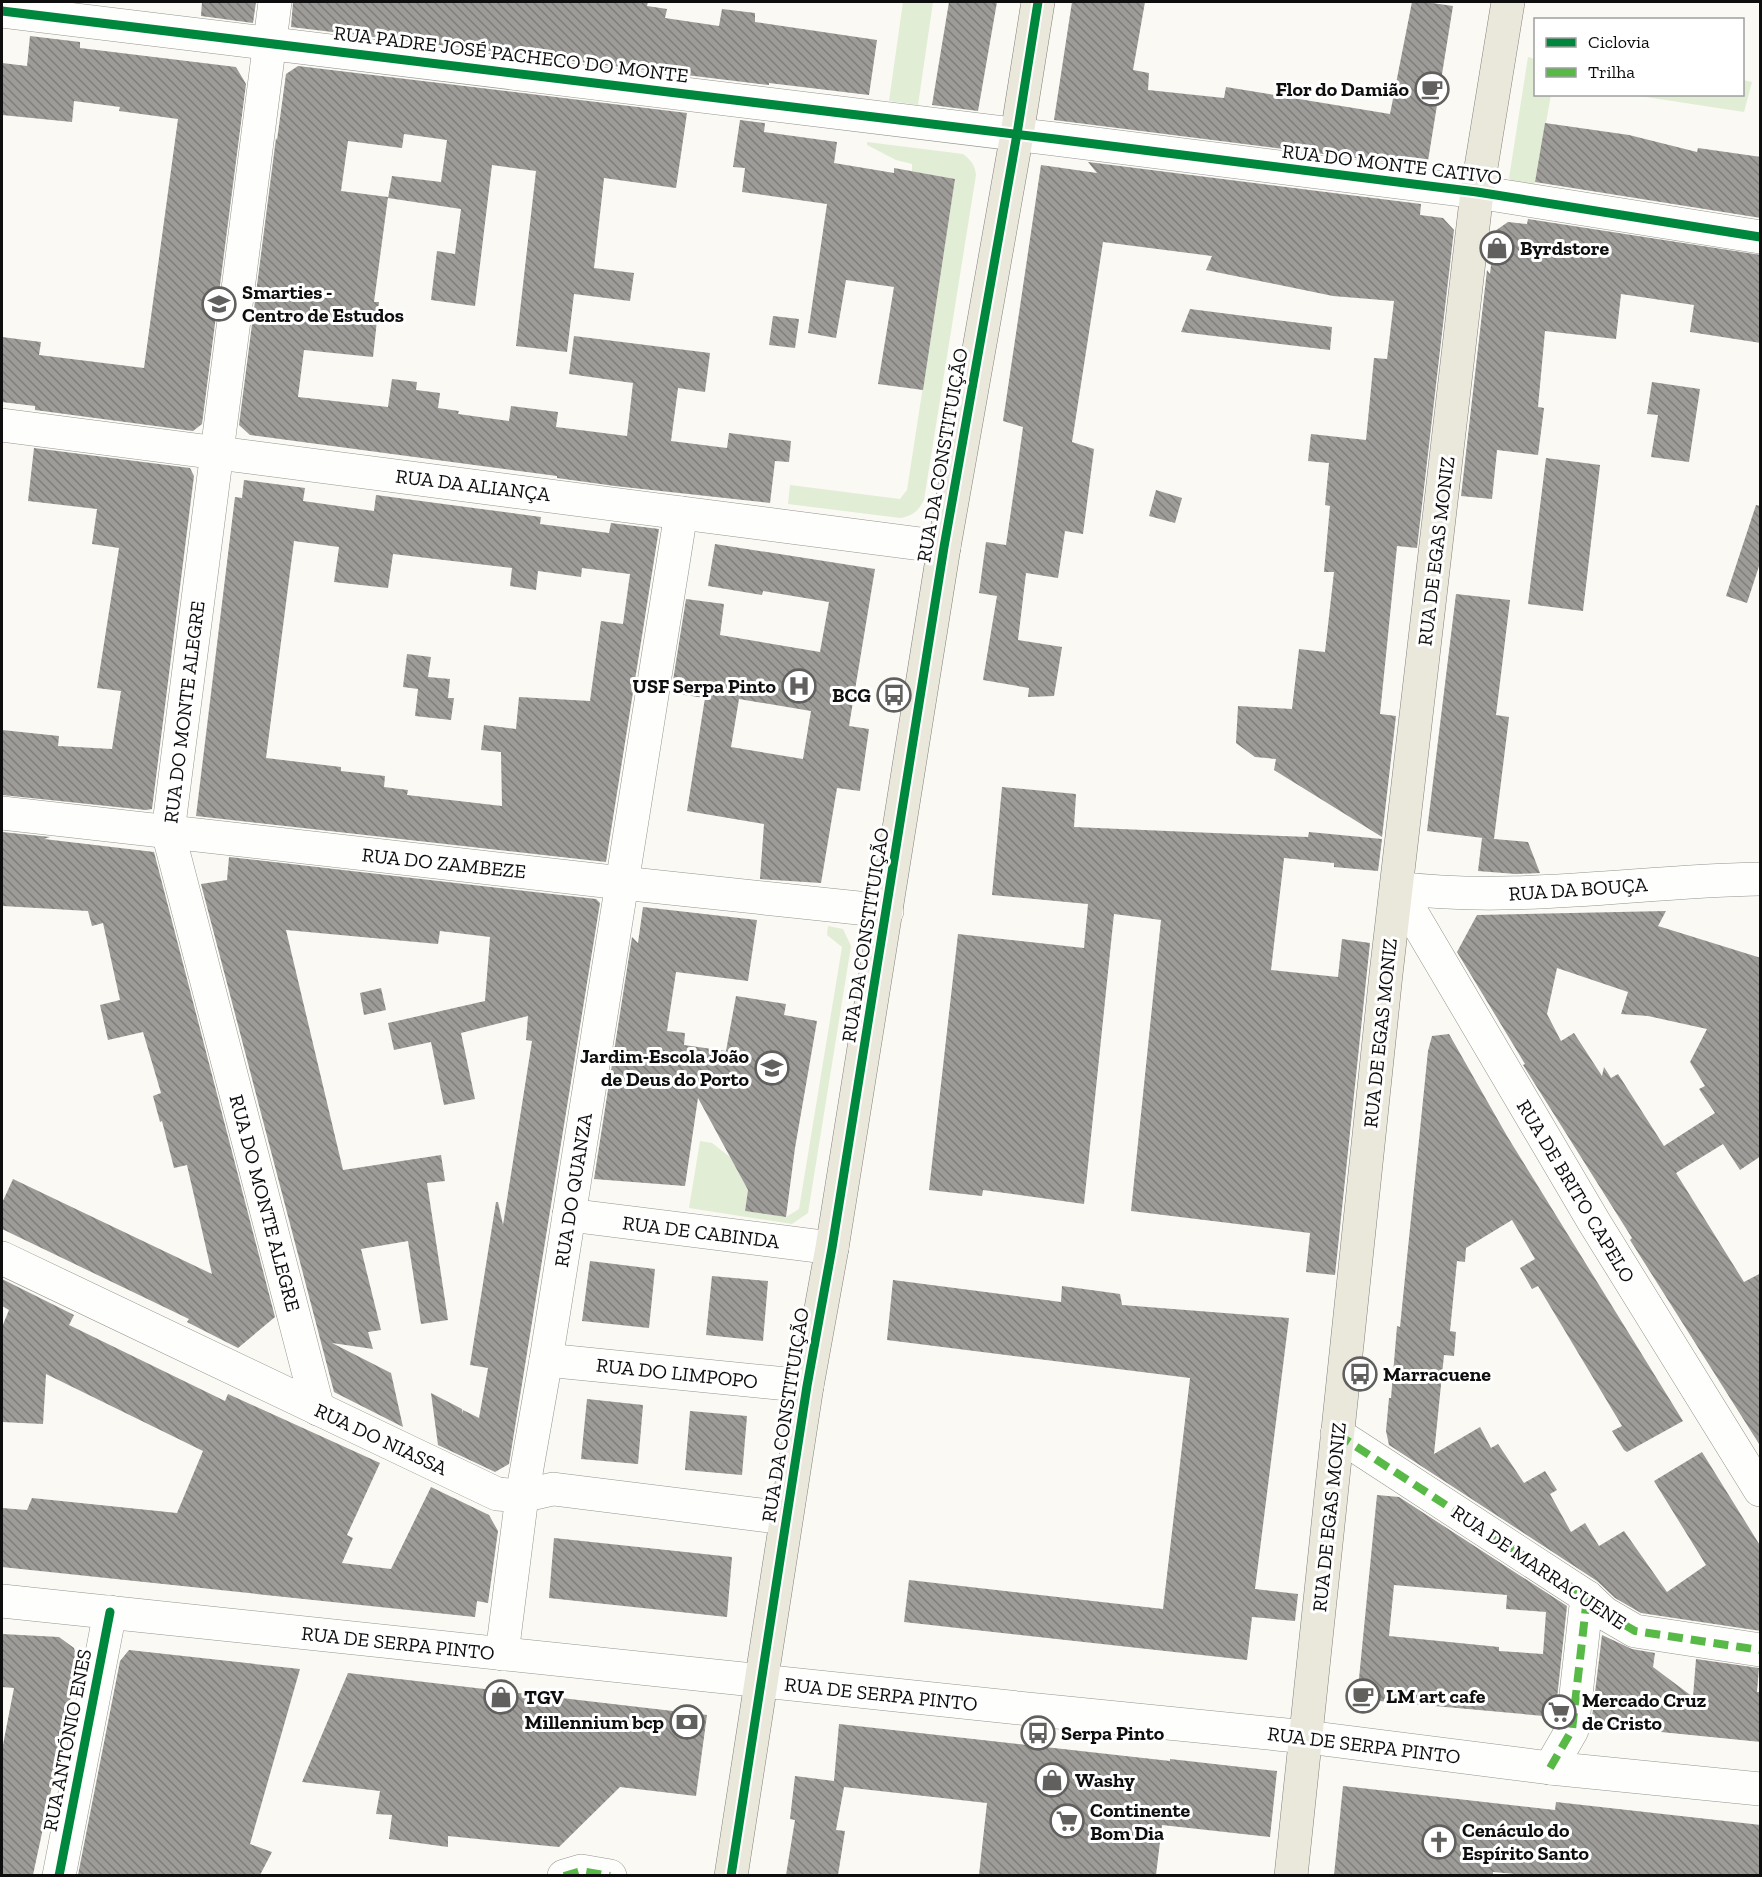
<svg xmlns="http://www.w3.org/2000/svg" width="1762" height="1877" font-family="'Zilla Slab',serif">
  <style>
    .grass { fill: #e2edd5 }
    .building { fill: url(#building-back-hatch); fill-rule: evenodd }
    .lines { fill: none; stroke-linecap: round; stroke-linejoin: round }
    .minor-casing { stroke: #949491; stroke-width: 34 }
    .major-casing { stroke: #82817e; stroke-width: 34 }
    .minor { stroke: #fefefd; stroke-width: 33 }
    .major { stroke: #eae7db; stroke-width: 33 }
    .quiet { stroke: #58b947; stroke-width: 8; stroke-dasharray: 15 8; stroke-linecap: butt }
    .cycleway-casing { stroke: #fff; stroke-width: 13 }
    .cycleway { stroke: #00873e; stroke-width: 9 }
    .labels { text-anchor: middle; stroke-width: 6; stroke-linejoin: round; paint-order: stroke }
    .street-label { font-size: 20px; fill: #0e0e0e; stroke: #fff }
    .poi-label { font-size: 20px; font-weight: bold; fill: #0e0e0e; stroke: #fff; text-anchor: start }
  </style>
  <defs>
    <pattern id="building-back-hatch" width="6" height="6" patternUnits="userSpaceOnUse" patternTransform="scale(1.5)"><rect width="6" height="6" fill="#9e9c98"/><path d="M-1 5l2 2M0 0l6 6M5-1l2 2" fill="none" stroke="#7f7e7a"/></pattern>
  </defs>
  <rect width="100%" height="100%" fill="#faf9f3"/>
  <g class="grass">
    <path d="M903 2H933L918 105 889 101Z"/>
    <path d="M1528 57 1535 59 1536 94 1551 95 1534 189 1513 186 1509 178Z"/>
    <path d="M1743 80 1752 82 1744 112 1633 95 1742 94Z"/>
    <path d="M867 142 963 154C971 160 975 165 976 175L924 500C918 511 913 516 900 518L788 504 790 485 900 499 907 490 955 179 912 171V164L896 160 867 145Z"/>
    <path d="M828 926 843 929 851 946 808 1213 792 1224 689 1208 700 1141 712 1143 730 1157 748 1190 745 1211 786 1217 799 1209 842 947 827 935Z"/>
  </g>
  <g class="building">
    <path d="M202 2H256L253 23 201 16Z"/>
    <path d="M293 2H648L647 6 667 9 665 18 719 26 722 9 755 13V22L877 40 869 95 769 83V85L291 27Z"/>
    <path d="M949 2H997L978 111 932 105Z"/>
    <path d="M1072 2H1145L1133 70 1149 73 1148 90 1224 98 1226 87 1390 114 1412 2H1425L1453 6 1427 167 1054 120Z"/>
    <path d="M30 36 80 42V48L236 67 246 84 202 424 193 431 35 410V406L2 402V337L41 342 39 355 144 368 178 119 119 111 120 107 74 101 72 122 2 115V63L27 66Z"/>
    <path d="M298 66 687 113 676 188 604 178 594 268 634 273 630 301 574 294 567 352 516 346 536 171 492 165 475 306 431 300 437 251 455 254 461 209 388 198 392 176 441 182 447 140 404 134 402 148 348 141 341 191 388 197 374 302H379L373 357 304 350 298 397 388 407 392 379 417 382 416 390 440 393 438 408 459 411 458 414 509 421 511 406 558 412 556 427 627 436 633 383 569 374 574 336 710 353 705 392 678 388 671 441 727 448 729 433 791 441 789 462 775 461 770 503 615 486 557 478V476L250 435 239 425 276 138 277 140 286 74Z"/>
    <path d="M740 120 765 123 764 132 837 142 834 163 894 173V168L955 179 923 390 878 384 894 287 846 280 836 338 808 333 827 204 742 192 745 168 733 167Z"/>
    <path d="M1545 123 1629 135 1697 152 1698 148 1761 157V218L1535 182Z"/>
    <path d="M1088 162 1421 204 1420 215 1443 218 1454 230 1417 548 1397 546 1380 714 1396 716 1382 837 1274 770 1276 759 1255 757 1236 743 1238 706 1292 709 1299 649 1325 652 1334 572H1324L1330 506 1325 505 1329 463 1308 461 1311 434 1366 440 1374 358 1387 359 1394 301 1333 296 1206 270 1212 256 1103 242 1072 442 1094 449 1083 534 1065 531 1058 578 1026 573 1018 640 1062 647 1054 696 1028 697 1029 688 983 680 997 596 979 593 986 542 1006 545 1018 463 1023 427 1003 421 1041 165 1097 173Z"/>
    <path d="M1528 219 1761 255V343L1690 332 1694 305 1621 294 1616 339 1545 331 1538 407 1544 408 1538 455 1497 450 1492 499 1461 496 1487 270 1490 274 1495 231 1508 222 1527 224Z"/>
    <path d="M1190 309 1332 327 1330 350 1181 332Z"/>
    <path d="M773 316 799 319 795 348 769 345Z"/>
    <path d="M1652 382 1700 389 1689 462 1651 457 1658 415 1647 414Z"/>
    <path d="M34 448 190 468 194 476 152 809 146 810 2 795V730L59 736 58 746 112 749 121 691 97 688 119 548 92 544 97 509 28 501Z"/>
    <path d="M1546 458 1600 465 1583 611 1528 604Z"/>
    <path d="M244 480 305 488 303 501 374 511 376 495 541 517 540 524 609 533 611 523 659 529 606 862 196 816 235 497 242 498ZM294 541 339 547 334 582 388 588 393 554 512 568 510 586 536 590 538 571 581 577 582 568 630 574 623 624 601 621 590 701 519 697 516 729 484 725 481 750 501 752 502 806 407 795 408 790 384 787 385 776 341 771V767L266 758Z"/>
    <path d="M1156 490 1182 498 1175 523 1149 516Z"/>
    <path d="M1756 505 1761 506V560L1747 603 1726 596Z"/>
    <path d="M715 544 875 569 849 726 869 729 860 791 837 788 821 883 760 879 764 824 687 811 705 698 671 693 686 599 724 604 720 635 820 652 829 602 763 591 762 595 708 586ZM739 699 811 711 803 759 731 747Z"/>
    <path d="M1456 594 1510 600 1496 715 1509 717 1494 839 1528 842 1540 873 1516 874 1478 871 1482 838 1491 839 1427 831Z"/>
    <path d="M407 654 431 657 428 677 450 679 448 698H454L451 720 415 716 418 689 403 687Z"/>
    <path d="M1002 787 1076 794 1074 827 1308 837 1309 832 1382 839 1378 871 1334 867V863L1284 858 1271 970 1338 977 1342 939 1370 943 1335 1275 1306 1272 1310 1233 1131 1211 1161 920 1114 914 1084 1204 983 1190 982 1196 929 1190 958 934 1084 948 1088 904 992 895Z"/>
    <path d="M2 832 50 837 44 839 154 852 275 1317 238 1348 187 1322 189 1319 2 1229V1203L13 1179 212 1274 187 1165 174 1168 162 1121 160 1122 153 1096 161 1093 143 1032 108 1040 100 1005 120 1000 103 923 92 926 88 911 3 906Z"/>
    <path d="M229 857 596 899 600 903 509 1464 495 1472 438 1445 431 1393 462 1409 463 1414V1410L479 1418 488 1368 470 1365 496 1202H498L503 1225 532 1041 526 1040 528 1016 461 1033 475 1099 444 1105 431 1042 394 1050 388 1023 485 1001 490 937 440 931 438 944 286 930 343 1170 441 1155 445 1181 427 1183 448 1320 421 1324 408 1241 361 1249 381 1330 368 1332 373 1349 332 1343 391 1373 403 1427 334 1392 201 884 227 880Z"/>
    <path d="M643 907 757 920 748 981 676 972 667 1031 685 1033 684 1045 726 1051 736 996 786 1004 784 1015 817 1021 795 1148 786 1217 745 1211 748 1190 698 1098 685 1186 594 1179 632 937 638 943Z"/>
    <path d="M1666 911 1658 926 1761 958V1156L1740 1170 1723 1144 1676 1173 1744 1282 1761 1273V1447L1630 1240 1632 1238 1533 1081 1523 1065 1525 1064 1457 952 1477 915ZM1557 968 1628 992 1621 1014 1648 1016 1707 1029 1690 1062 1705 1086 1699 1089 1715 1113 1664 1146 1618 1074 1611 1078 1604 1067 1602 1076 1574 1033 1561 1041 1547 1014Z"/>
    <path d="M381 988 386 1010 364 1015 360 993Z"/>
    <path d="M1449 1034 1507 1136 1683 1421 1627 1452 1624 1450 1612 1431 1622 1426 1538 1286 1532 1289 1520 1268 1535 1259 1512 1220 1466 1248 1465 1262 1457 1261 1450 1331 1456 1332 1454 1356 1444 1355 1434 1454 1480 1427 1491 1448 1498 1444 1524 1483 1545 1471 1557 1490 1550 1494 1571 1532 1585 1523 1599 1546 1624 1531 1667 1592 1706 1565 1654 1481 1702 1452 1761 1547V1631L1641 1613 1615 1598 1597 1581 1389 1445 1386 1431 1389 1398H1391L1397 1326 1400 1327 1428 1051 1432 1036Z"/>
    <path d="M590 1261 655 1269 649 1328 582 1321Z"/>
    <path d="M712 1276 768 1281 763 1341 706 1335Z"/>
    <path d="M2 1279 74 1315 69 1325 225 1401 228 1394 380 1463 347 1535 353 1538 342 1563 391 1569 431 1487 489 1515 498 1531 488 1603 477 1601 475 1617 2 1567V1508L27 1510 32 1498 177 1513 203 1451 46 1374 43 1424 2 1422V1327L9 1310 2 1306Z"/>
    <path d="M893 1280 1061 1302 1062 1286 1120 1294 1122 1305 1289 1318 1255 1589 1298 1594 1295 1621 1252 1617 1247 1660 904 1622 909 1580 1163 1609 1190 1378 887 1340Z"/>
    <path d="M587 1399 643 1405 638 1464 581 1459Z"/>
    <path d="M690 1411 747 1416 742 1475 685 1470Z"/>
    <path d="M1377 1495 1399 1497 1567 1606 1555 1717 1357 1699ZM1394 1585 1507 1595 1506 1609 1546 1612 1543 1654 1499 1651V1647L1389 1636Z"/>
    <path d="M554 1538 732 1557 727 1617 549 1598Z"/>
    <path d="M2 1634 59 1637 74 1648 78 1664 33 1875H2V1750L14 1688 2 1687Z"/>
    <path d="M1602 1635 1632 1649 1655 1653 1653 1667 1693 1697 1696 1659 1759 1668 1757 1692H1761V1742L1591 1725Z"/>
    <path d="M129 1650 300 1669 250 1844 272 1852 260 1875H78L120 1661Z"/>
    <path d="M348 1673 707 1715 696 1796 620 1787 559 1847 448 1836V1847L389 1839 392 1815 376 1814 380 1791 302 1782Z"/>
    <path d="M839 1724 1170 1761V1759L1277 1771 1270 1837 1162 1825 1156 1875H979L987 1803 844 1787 836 1830 845 1831 838 1875H786L795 1820 790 1819 795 1776 834 1781Z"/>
    <path d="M1343 1786 1555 1810 1556 1802 1761 1825V1875H1527L1493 1872V1875H1334Z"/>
  </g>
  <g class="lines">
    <defs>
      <g id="minor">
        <path d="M275 2 168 832 318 1409"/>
        <path d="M2 11 1055 139 1477 192 1760 237"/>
        <path d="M2 425 944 547"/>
        <path d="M2 813 622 883 887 911"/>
        <path d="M1397 888 1594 1222 1760 1490"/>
        <path d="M1397 888C1518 903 1639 881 1760 879"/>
        <path d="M569 1215 832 1248"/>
        <path d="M2 1258 497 1494 522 1496 553 1489 786 1518"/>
        <path d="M546 1360 807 1386"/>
        <path d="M1337 1434 1587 1597 1604 1613 1635 1631 1760 1650"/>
        <path d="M2 1601 1047 1711 1307 1737 1550 1768 1760 1789"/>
        <path d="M502 1654 522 1496 546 1360 681 513"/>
        <path d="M1550 1768 1572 1730 1587 1597"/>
        <path d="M59 1876 110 1612"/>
        <path d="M564 1876 581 1871 610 1876"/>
      </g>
      <g id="major">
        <path d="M731 1876 807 1386 832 1248 944 547 1017 134 1038 2"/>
        <path d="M1291 1876 1386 974 1477 192 1508 2"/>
      </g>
    </defs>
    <use href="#minor" class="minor-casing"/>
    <use href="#major" class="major-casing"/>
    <use href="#minor" class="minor"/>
    <use href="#major" class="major"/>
    <g class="quiet">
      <path d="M1337 1434 1587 1597 1604 1613 1635 1631 1760 1650"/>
      <path d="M1550 1768 1572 1730 1587 1597"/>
      <path d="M564 1876 581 1871 610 1876"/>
    </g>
    <defs>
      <g id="cycleway">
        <path d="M2 11 1055 139 1477 192 1760 237"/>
        <path d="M59 1876 110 1612"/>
        <path d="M731 1876 807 1386 832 1248 944 547 1017 134 1038 2"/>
      </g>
    </defs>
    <use href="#cycleway" class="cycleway-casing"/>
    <use href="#cycleway" class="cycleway"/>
  </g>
  <defs>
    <symbol id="cafe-ring" viewBox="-11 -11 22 22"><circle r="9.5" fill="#fff" stroke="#61605e" stroke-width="1.5"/><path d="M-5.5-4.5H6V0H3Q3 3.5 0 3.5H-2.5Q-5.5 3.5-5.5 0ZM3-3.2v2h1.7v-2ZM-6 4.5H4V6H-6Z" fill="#61605e"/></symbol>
    <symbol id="shop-ring" viewBox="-11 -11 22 22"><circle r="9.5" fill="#fff" stroke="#61605e" stroke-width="1.5"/><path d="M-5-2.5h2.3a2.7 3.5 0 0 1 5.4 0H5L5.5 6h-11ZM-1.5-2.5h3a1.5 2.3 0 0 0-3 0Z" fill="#61605e"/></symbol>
    <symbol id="school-ring" viewBox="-11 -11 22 22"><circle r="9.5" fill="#fff" stroke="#61605e" stroke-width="1.5"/><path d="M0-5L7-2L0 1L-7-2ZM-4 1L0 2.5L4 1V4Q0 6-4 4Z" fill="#61605e"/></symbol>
    <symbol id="hospital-ring" viewBox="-11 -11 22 22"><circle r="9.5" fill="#fff" stroke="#61605e" stroke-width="1.5"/><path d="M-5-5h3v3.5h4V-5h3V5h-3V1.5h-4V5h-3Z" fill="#61605e"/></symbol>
    <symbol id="bus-ring" viewBox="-11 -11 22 22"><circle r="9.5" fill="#fff" stroke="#61605e" stroke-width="1.5"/><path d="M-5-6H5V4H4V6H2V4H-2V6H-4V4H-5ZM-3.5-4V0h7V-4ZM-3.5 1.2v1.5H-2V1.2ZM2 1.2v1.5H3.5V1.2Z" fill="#61605e"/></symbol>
    <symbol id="supermarket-ring" viewBox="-11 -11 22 22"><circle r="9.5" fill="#fff" stroke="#61605e" stroke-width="1.5"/><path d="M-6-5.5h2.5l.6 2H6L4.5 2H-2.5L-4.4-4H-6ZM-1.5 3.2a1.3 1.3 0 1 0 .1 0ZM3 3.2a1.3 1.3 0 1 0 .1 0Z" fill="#61605e"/></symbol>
    <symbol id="bank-ring" viewBox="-11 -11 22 22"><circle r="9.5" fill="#fff" stroke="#61605e" stroke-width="1.5"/><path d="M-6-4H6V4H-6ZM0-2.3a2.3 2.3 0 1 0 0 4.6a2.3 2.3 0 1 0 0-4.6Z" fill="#61605e"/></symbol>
    <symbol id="church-ring" viewBox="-11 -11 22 22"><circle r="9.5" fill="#fff" stroke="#61605e" stroke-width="1.5"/><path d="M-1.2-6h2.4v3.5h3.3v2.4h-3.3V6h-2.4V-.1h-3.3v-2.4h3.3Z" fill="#61605e"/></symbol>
  </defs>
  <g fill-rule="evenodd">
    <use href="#cafe-ring" x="1413" y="70" width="38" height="38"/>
    <use href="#shop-ring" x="1478" y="229" width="38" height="38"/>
    <use href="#school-ring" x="200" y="285" width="38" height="38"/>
    <use href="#hospital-ring" x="780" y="667" width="38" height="38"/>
    <use href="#bus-ring" x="875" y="676" width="38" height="38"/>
    <use href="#school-ring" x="753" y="1049" width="38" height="38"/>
    <use href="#bus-ring" x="1341" y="1355" width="38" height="38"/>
    <use href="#cafe-ring" x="1344" y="1677" width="38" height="38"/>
    <use href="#shop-ring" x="482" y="1678" width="38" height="38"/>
    <use href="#supermarket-ring" x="1540" y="1693" width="38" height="38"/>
    <use href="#bank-ring" x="668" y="1703" width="38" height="38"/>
    <use href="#bus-ring" x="1019" y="1714" width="38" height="38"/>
    <use href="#shop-ring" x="1033" y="1761" width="38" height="38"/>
    <use href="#supermarket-ring" x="1048" y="1802" width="38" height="38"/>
    <use href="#church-ring" x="1420" y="1823" width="38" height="38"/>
  </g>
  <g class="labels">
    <g class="street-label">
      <text transform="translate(511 54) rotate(7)" y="7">RUA PADRE JOSÉ PACHECO DO MONTE</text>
      <text transform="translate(1392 164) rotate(7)" y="7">RUA DO MONTE CATIVO</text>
      <text transform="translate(942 455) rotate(-80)" y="7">RUA DA CONSTITUIÇÃO</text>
      <text transform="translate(473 485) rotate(7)" y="7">RUA DA ALIANÇA</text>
      <text transform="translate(1436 551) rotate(-83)" y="7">RUA DE EGAS MONIZ</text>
      <text transform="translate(184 712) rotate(-83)" y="7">RUA DO MONTE ALEGRE</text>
      <text transform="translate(444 863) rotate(6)" y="7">RUA DO ZAMBEZE</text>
      <text transform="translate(1578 889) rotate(-4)" y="7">RUA DA BOUÇA</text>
      <text transform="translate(865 935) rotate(-81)" y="7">RUA DA CONSTITUIÇÃO</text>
      <text transform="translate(1380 1033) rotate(-84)" y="7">RUA DE EGAS MONIZ</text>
      <text transform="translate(573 1190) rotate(-81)" y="7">RUA DO QUANZA</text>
      <text transform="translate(1576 1191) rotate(59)" y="7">RUA DE BRITO CAPELO</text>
      <text transform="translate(265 1203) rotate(75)" y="7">RUA DO MONTE ALEGRE</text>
      <text transform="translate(701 1232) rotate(7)" y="7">RUA DE CABINDA</text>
      <text transform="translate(677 1373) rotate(6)" y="7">RUA DO LIMPOPO</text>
      <text transform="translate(785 1415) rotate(-81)" y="7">RUA DA CONSTITUIÇÃO</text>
      <text transform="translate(381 1439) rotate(25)" y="7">RUA DO NIASSA</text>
      <text transform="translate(1329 1517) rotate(-84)" y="7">RUA DE EGAS MONIZ</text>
      <text transform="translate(1539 1567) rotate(34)" y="7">RUA DE MARRACUENE</text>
      <text transform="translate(398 1643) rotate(6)" y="7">RUA DE SERPA PINTO</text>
      <text transform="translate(881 1694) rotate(6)" y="7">RUA DE SERPA PINTO</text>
      <text transform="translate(67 1740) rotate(-79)" y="7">RUA ANTÓNIO ENES</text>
      <text transform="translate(1364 1745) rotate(7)" y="7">RUA DE SERPA PINTO</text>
    </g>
    <g class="poi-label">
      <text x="1409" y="96" text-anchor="end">Flor do Damião</text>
      <text x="1520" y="255">Byrdstore</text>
      <text x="242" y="299">Smarties -<tspan x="242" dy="23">Centro de Estudos</tspan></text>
      <text x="776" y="693" text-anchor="end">USF Serpa Pinto</text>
      <text x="871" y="702" text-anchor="end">BCG</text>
      <text x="749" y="1063" text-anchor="end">Jardim-Escola João<tspan x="749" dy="23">de Deus do Porto</tspan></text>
      <text x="1383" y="1381">Marracuene</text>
      <text x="1386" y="1703">LM art cafe</text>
      <text x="524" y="1704">TGV</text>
      <text x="1582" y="1707">Mercado Cruz<tspan x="1582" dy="23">de Cristo</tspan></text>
      <text x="664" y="1729" text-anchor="end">Millennium bcp</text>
      <text x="1061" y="1740">Serpa Pinto</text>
      <text x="1075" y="1787">Washy</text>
      <text x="1090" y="1817">Continente<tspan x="1090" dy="23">Bom Dia</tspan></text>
      <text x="1462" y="1837">Cenáculo do<tspan x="1462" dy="23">Espírito Santo</tspan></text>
    </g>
  </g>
  <rect width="1762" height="1877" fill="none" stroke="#0e0e0e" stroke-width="6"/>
  <rect x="1534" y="18" width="210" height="78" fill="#ffffff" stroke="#9f9f9f" stroke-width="1.5"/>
  <rect x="1546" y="38" width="30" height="9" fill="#00873e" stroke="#9f9f9f" stroke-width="1.5"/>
  <text x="1588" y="48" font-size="18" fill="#0e0e0e">Ciclovia</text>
  <rect x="1546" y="68" width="30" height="9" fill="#58b947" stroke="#9f9f9f" stroke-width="1.5"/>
  <text x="1588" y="78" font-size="18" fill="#0e0e0e">Trilha</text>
</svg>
